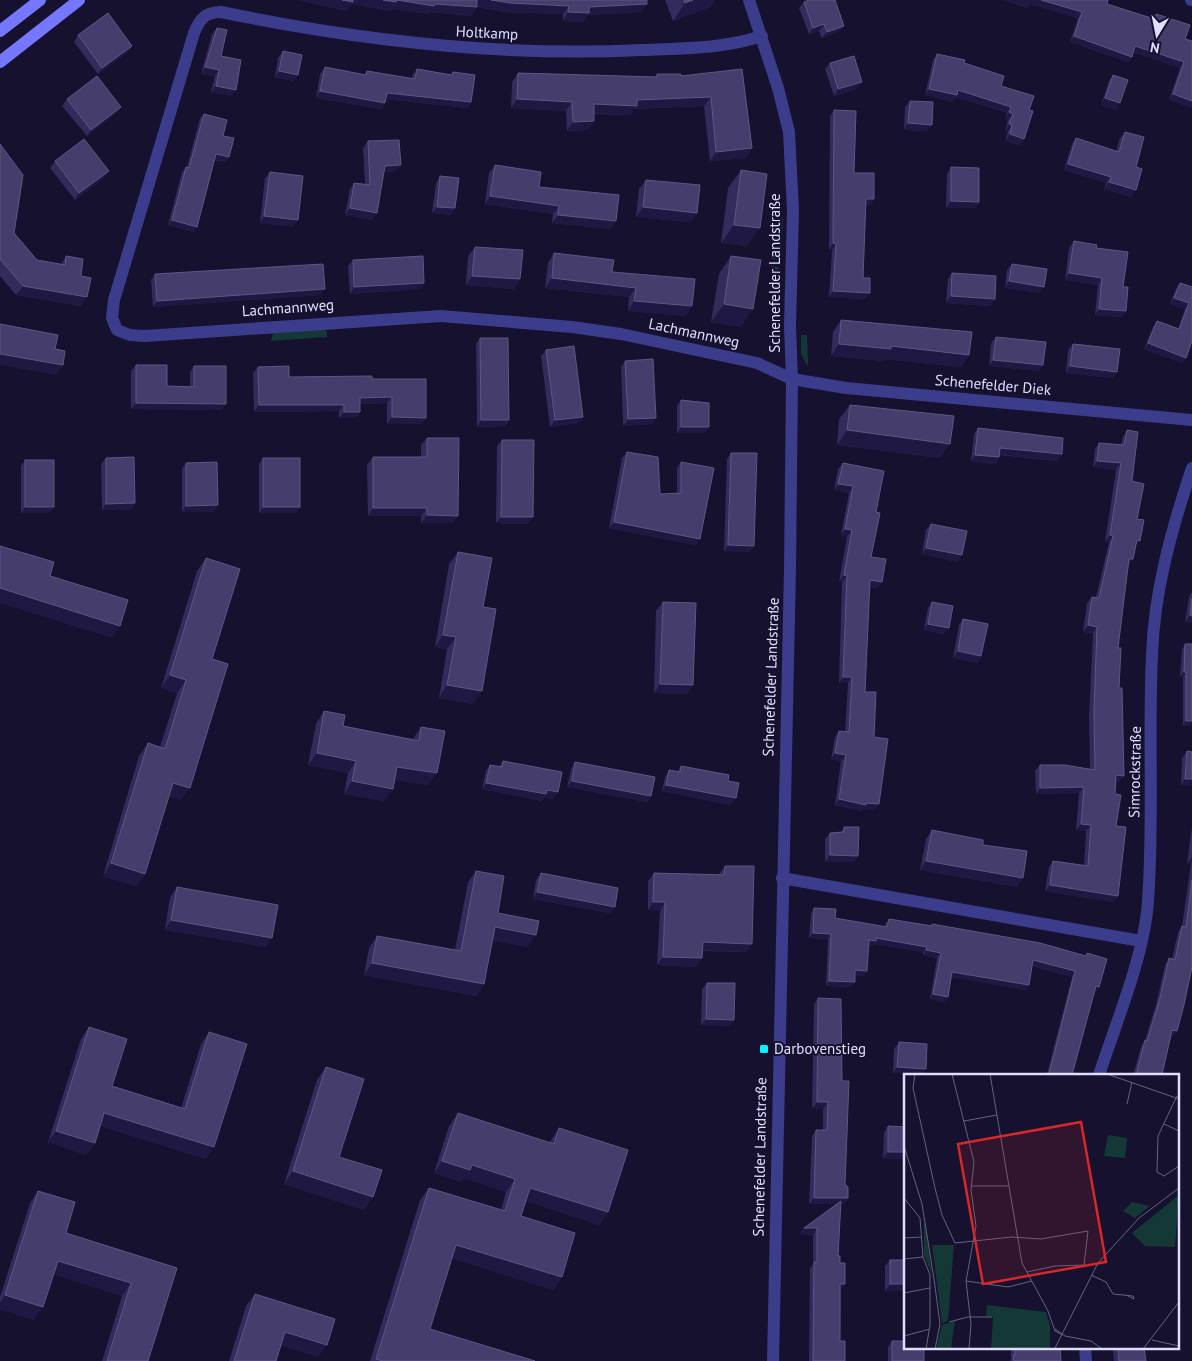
<svg xmlns="http://www.w3.org/2000/svg" width="1192" height="1361" font-family="'PT Sans',sans-serif">
  <style>
    .green { fill: #143835 }
    .lines { fill: none; stroke-linecap: round; stroke-linejoin: round }
    .minor { stroke: #3c3c8d; stroke-width: 12 }
    .tertiary { stroke: #3c3c8d; stroke-width: 12 }
    .secondary { stroke: #7578ff; stroke-width: 12 }
    .wall { fill: #322b5b }
    .shaded-wall { fill: #1f1842 }
    .building { fill: #453e6d; stroke: #5d5784 }
    .poi-dot { fill: #0af1ff; stroke: #15112e; stroke-width: 2 }
    .labels { text-anchor: middle; stroke-width: 4; stroke-linejoin: round; paint-order: stroke }
    .street-label { font-size: 15px; fill: #e0deff; stroke: #15112e }
    .poi-label { font-size: 15px; fill: #e0deff; stroke: #15112e; text-anchor: start }
    .inset-road { fill: none; stroke: #666382; stroke-width: 1 }
    .view { fill: #d62828; fill-opacity: 0.15; stroke: #d62828; stroke-width: 2.5 }
    .inset-edge { fill: none; stroke: #e0deff; stroke-width: 2.5 }
  </style>
  <rect width="100%" height="100%" fill="#15112e"/>
  <g class="green">
    <path d="M783 218 781 260 771 259 770 226Z"/>
    <path d="M771 266 779 267 776 315H771Z"/>
    <path d="M323 329 327 332V337L271 341 273 333Z"/>
    <path d="M801 335H807L808 367 801 354Z"/>
  </g>
  <g class="lines">
    <g class="minor">
      <path d="M1191 0H1192"/>
      <path d="M762 36C722 49 684 48 642 50 500 57 361 41 221 12 205 12 200 19 194 33L114 300 112 318 117 330 130 335 145 336 441 316 572 327 621 334 757 363 792 379 846 388 1192 420"/>
      <path d="M782 878 1141 941"/>
      <path d="M1099 1075C1116 1023 1145 953 1148 901 1154 819 1148 737 1152 655 1154 591 1172 528 1192 468"/>
      <path d="M1085 1347 1086 1361"/>
    </g>
    <path class="tertiary" d="M749 0 778 88 789 132 793 210 790 326 792 379 790 569 773 1361"/>
    <g class="secondary">
      <path d="M0 31 40 0"/>
      <path d="M0 62 79 0"/>
    </g>
  </g>
  <g class="wall">
    <path d="M298 0 647 4 641 12 588 15 583 22 563 21V14L504 12 477 7 471 16 430 12 429 14 392 9 391 11 352 4 347 11Z"/>
    <path d="M665 0H715L710 7 673 21Z"/>
    <path d="M1003 0 1107 4 1153 18 1156 14 1185 39 1192 108 1169 100 1180 68 1133 52 1128 62 1070 42 1078 18 1030 4 1027 8Z"/>
    <path d="M804 2 839 32 822 38 819 31 809 34 799 8Z"/>
    <path d="M217 28 221 56 236 90 231 96 211 92 215 76 201 74 212 34Z"/>
    <path d="M78 35 132 46 128 52 98 74 74 42Z"/>
    <path d="M283 51 298 75 294 81 275 77 278 58Z"/>
    <path d="M937 54 964 63 1001 86 1029 110 1024 139 1020 145 1005 141 1008 131H1005L1008 120 1005 119 1007 113 956 97 952 102 925 95 933 60Z"/>
    <path d="M830 63 857 89 834 96 825 69Z"/>
    <path d="M325 67 364 75 367 71 412 79V76L417 69 451 75 453 72 471 102 467 108 386 99 381 109 316 98 320 74Z"/>
    <path d="M742 69 746 158 710 161 704 106 634 109 630 115 594 114V121L588 130 567 131 566 111 511 108 512 82 518 73 655 77 657 74 681 76Z"/>
    <path d="M1113 75 1116 110 1101 105 1109 81Z"/>
    <path d="M67 99 121 107 116 113 87 136 62 106Z"/>
    <path d="M910 101 927 131 904 130 905 107Z"/>
    <path d="M834 110 854 173 874 199 870 205H866L863 278 870 293 865 299 829 297 832 250H829L830 116Z"/>
    <path d="M204 114 223 136 229 157 225 162 214 160 197 227 193 232 168 225 182 172 186 167H187L200 118Z"/>
    <path d="M1125 132 1131 197 1104 189 1106 183 1064 170 1072 144 1076 138 1116 151 1120 138Z"/>
    <path d="M368 141 396 171 384 172 372 220 345 215 350 189 354 183 365 184 363 148Z"/>
    <path d="M0 144 14 233 37 260 61 264 66 256 81 276V306L16 295 0 276Z"/>
    <path d="M55 161 104 178 75 200 50 168Z"/>
    <path d="M495 165 539 187 611 229 552 223 553 214 485 204 489 173Z"/>
    <path d="M951 167 979 202 975 208H946L947 174Z"/>
    <path d="M741 170 747 246 721 243 728 188Z"/>
    <path d="M270 172 293 227 260 223 265 178Z"/>
    <path d="M440 176 455 208 451 215 432 213 436 183Z"/>
    <path d="M646 180 697 213 690 222 636 217 639 189Z"/>
    <path d="M1074 241 1096 248 1126 311 1122 317 1095 315 1098 285 1065 280 1069 248Z"/>
    <path d="M475 247 520 279 514 289 466 285 468 256Z"/>
    <path d="M554 253 612 272 686 316 628 311 629 297 545 288 548 263Z"/>
    <path d="M731 256 741 327 711 322 719 274Z"/>
    <path d="M353 260 424 283 420 289 350 294 348 266Z"/>
    <path d="M1012 264 1040 293 1005 288 1007 270Z"/>
    <path d="M952 273 995 299 990 306 946 303 948 279Z"/>
    <path d="M155 274 320 295 153 307 151 280Z"/>
    <path d="M1180 283 1192 287 1186 358 1182 363 1144 349 1153 327 1157 321 1178 329 1185 309 1170 304 1176 289Z"/>
    <path d="M841 320 969 355 961 367 884 359 883 361 831 356 833 332Z"/>
    <path d="M996 337 1043 365 1038 371 989 366 991 343Z"/>
    <path d="M480 338 509 420 505 426 477 427 476 344Z"/>
    <path d="M1073 344 1113 378 1066 373 1068 350Z"/>
    <path d="M546 350 583 417 578 423 550 427 541 356Z"/>
    <path d="M625 361 656 418 652 424 623 426 621 367Z"/>
    <path d="M136 365 167 386H190V372L194 366 226 404 221 410 131 409V371Z"/>
    <path d="M258 367 289 377 372 379 426 418 421 424H387V403L360 404V412L356 418H339V411L254 412 253 373Z"/>
    <path d="M681 400 705 433H677V406Z"/>
    <path d="M850 405 940 458 837 445 839 419Z"/>
    <path d="M978 428 1062 454 1057 461 999 455V457L995 464 971 461 974 434Z"/>
    <path d="M1127 430 1132 481 1137 519 1135 547 1133 559 1128 565 1118 648 1119 688V782H1116L1115 794 1118 896 1113 902 1045 891 1049 867 1053 861 1084 866 1086 831 1076 830 1079 793 1036 794 1035 771 1040 765 1090 769 1089 717 1093 633 1083 632 1087 603 1092 597H1096L1109 542H1105L1116 470 1093 467 1095 449 1099 443 1121 445 1123 437Z"/>
    <path d="M427 438 453 523H421V516H368L367 465 373 457H421V445Z"/>
    <path d="M502 440 528 524 496 523 497 446Z"/>
    <path d="M627 452 660 494 677 493V468L681 462 696 545 609 528 622 458Z"/>
    <path d="M731 453 754 546 749 552H724L727 459Z"/>
    <path d="M106 458 135 503 131 510H102L101 464Z"/>
    <path d="M263 458 300 507 295 513H259V464Z"/>
    <path d="M25 460 49 513H21V466Z"/>
    <path d="M186 463 218 505 213 512H182V469Z"/>
    <path d="M843 463 876 512 871 557 882 582 877 588 869 587 865 692 874 737V810L863 809 861 811 835 805 841 761 831 759 835 737 839 731 845 732 848 683H839L842 582H839L847 537 841 535 849 493 834 490 838 469Z"/>
    <path d="M931 524 962 555 957 562 922 554 926 530Z"/>
    <path d="M458 552 483 607 473 704 439 698 447 649 435 647 449 564Z"/>
    <path d="M206 558 212 659 181 800 169 796 145 874 136 886 103 876 139 756 148 743 160 747 177 693 161 688 197 571Z"/>
    <path d="M1192 592V623L1185 622 1189 597Z"/>
    <path d="M663 602 693 685 687 694 654 693 656 611Z"/>
    <path d="M932 602 944 634 924 630 928 608Z"/>
    <path d="M963 619 981 656 977 663 953 658 959 625Z"/>
    <path d="M1185 644 1192 726H1183V677H1180L1182 649Z"/>
    <path d="M324 711 343 726 413 739 421 727 428 785 395 780 384 801 344 794 348 773 308 765 316 724Z"/>
    <path d="M1187 751 1192 752V786L1181 785 1182 758Z"/>
    <path d="M503 761 553 799 545 797 542 801 482 789 486 771 490 765 499 767Z"/>
    <path d="M575 762 651 796 647 802 567 787 571 769Z"/>
    <path d="M681 766 731 805 662 791 665 777 669 770 677 772Z"/>
    <path d="M1192 826V967L1172 1038 1171 1037 1162 1075H1133L1141 1047 1145 1040 1156 1005 1165 965 1169 958 1172 959 1178 932 1182 926 1191 864H1187Z"/>
    <path d="M844 827 854 862H825V839L830 833 841 832Z"/>
    <path d="M932 830 983 845 1017 887 920 870 926 839Z"/>
    <path d="M725 866 747 952 702 951 696 967 657 965 660 911 648 910V881L654 873 719 874Z"/>
    <path d="M476 871 498 913 528 947 492 940 484 984 476 996 364 975 369 948 377 936 455 950 468 882Z"/>
    <path d="M541 873 615 907 610 913 533 899 536 880Z"/>
    <path d="M177 887 266 947 165 930 170 897Z"/>
    <path d="M814 908 835 918 885 927V924L889 919 931 926 932 924 1085 956 1087 953 1099 987 1095 992H1094L1072 1075H1045L1046 1073 1047 1074 1072 977 1032 966 1026 990 951 977 948 997 944 1002 930 999 937 958 923 955V952L874 944 872 946H868L864 976 855 975V982L851 987 826 986 828 939 809 938 811 913Z"/>
    <path d="M707 983 730 1026 701 1025 702 989Z"/>
    <path d="M818 998 842 1081 845 1184 848 1198 843 1204H841L838 1256 841 1291 840 1341 845 1361H809L810 1268 813 1264V1235L800 1234 804 1228 836 1204H809L812 1136 816 1130H823V1109L812 1108 814 1004Z"/>
    <path d="M89 1027 112 1086 181 1108 201 1044 209 1032 206 1159 100 1126 95 1143 86 1155 48 1142 81 1039Z"/>
    <path d="M899 1042 926 1069 893 1073 894 1049Z"/>
    <path d="M326 1067 339 1157 364 1210 284 1184 317 1080Z"/>
    <path d="M458 1113 549 1143 559 1128 608 1212 599 1225 526 1201 521 1216 562 1277 553 1290 452 1258 430 1329 535 1361H370L420 1200 429 1188 501 1210 506 1192 464 1178 461 1182 434 1173 449 1126Z"/>
    <path d="M888 1126 906 1127V1159L883 1158 884 1133Z"/>
    <path d="M38 1191 66 1233 177 1268 148 1361H102L122 1296 53 1274 34 1320 0 1309V1297L30 1203Z"/>
    <path d="M890 1260H906V1291H885V1266Z"/>
    <path d="M255 1294 318 1357 281 1345 276 1361H229L246 1306Z"/>
    <path d="M892 1341 924 1361H888V1347Z"/>
    <path d="M1011 1347H1060L1061 1361H1010L1011 1358Z"/>
    <path d="M1113 1347H1144L1146 1361H1114Z"/>
  </g>
  <g class="shaded-wall">
    <path d="M298 0H397L477 7 471 16 430 12 429 14 392 9 391 11 352 4 347 11Z"/>
    <path d="M476 0H491L569 6 563 14 504 12 472 6Z"/>
    <path d="M693 0H715L710 7 673 21 685 3Z"/>
    <path d="M1003 0H1041L1082 12 1078 18 1030 4 1027 8Z"/>
    <path d="M647 4 641 12 588 15 583 22 563 21 568 12 589 7Z"/>
    <path d="M824 24 819 31 809 34 813 28Z"/>
    <path d="M844 26 839 32 822 38 827 32Z"/>
    <path d="M1074 36 1132 57 1128 62 1070 42Z"/>
    <path d="M132 46 128 52 98 74 102 68Z"/>
    <path d="M1135 46 1184 62 1180 68 1131 52Z"/>
    <path d="M205 67 219 70 215 76 201 74Z"/>
    <path d="M279 71 298 75 294 81 275 77Z"/>
    <path d="M862 82 857 89 834 96 838 89Z"/>
    <path d="M216 86 236 90 231 96 211 92Z"/>
    <path d="M929 89 958 90 1011 107 1007 113 956 97 952 102 925 95Z"/>
    <path d="M320 91 385 103 381 109 316 98Z"/>
    <path d="M387 93 471 102 467 108 383 99Z"/>
    <path d="M1173 94 1192 101V108L1169 100Z"/>
    <path d="M711 97 704 106 634 109 630 115 587 113 594 104 637 100Z"/>
    <path d="M1105 98 1120 103 1116 110 1101 105Z"/>
    <path d="M517 99 572 102 566 111 511 108Z"/>
    <path d="M121 107 116 113 87 136 91 130Z"/>
    <path d="M1009 112 1013 114 1008 120 1005 119Z"/>
    <path d="M594 121 588 130 567 131 573 122Z"/>
    <path d="M908 123 932 125 927 131 904 130Z"/>
    <path d="M1009 124 1012 125 1008 131H1005Z"/>
    <path d="M1010 134 1024 139 1020 145 1005 141Z"/>
    <path d="M752 148 746 158 710 161 716 152Z"/>
    <path d="M216 154 229 157 225 162 212 159Z"/>
    <path d="M1068 164 1111 177 1106 183 1064 170Z"/>
    <path d="M401 165 396 171 381 172 385 166Z"/>
    <path d="M109 171 104 178 75 200 79 193Z"/>
    <path d="M1109 182 1136 190 1131 197 1104 189Z"/>
    <path d="M490 196 559 206 553 214 485 204Z"/>
    <path d="M866 199H874L870 205H861Z"/>
    <path d="M951 201 979 202 975 208H946Z"/>
    <path d="M437 207 455 208 451 215 432 213Z"/>
    <path d="M643 207 697 213 690 222 636 217Z"/>
    <path d="M350 208 377 213 372 220 345 215Z"/>
    <path d="M558 215 616 221 611 229 552 223Z"/>
    <path d="M264 216 298 220 293 227 260 223Z"/>
    <path d="M172 220 197 227 193 232 168 225Z"/>
    <path d="M734 225 760 228 747 246 721 243Z"/>
    <path d="M833 243 836 244 832 250H829Z"/>
    <path d="M1069 273 1102 278 1098 285 1065 280Z"/>
    <path d="M472 276 520 279 514 289 466 285Z"/>
    <path d="M552 278 636 288 629 297 545 288Z"/>
    <path d="M1009 281 1044 287 1040 293 1005 288Z"/>
    <path d="M424 283 420 289 350 294 354 287Z"/>
    <path d="M23 286 87 297 81 306 16 295Z"/>
    <path d="M325 289 320 295 153 307 157 301Z"/>
    <path d="M833 291 870 293 865 299 829 297Z"/>
    <path d="M951 296 995 299 990 306 946 303Z"/>
    <path d="M1174 298 1189 303 1185 309 1170 304Z"/>
    <path d="M634 301 692 306 686 316 628 311Z"/>
    <path d="M724 304 753 309 741 327 711 322Z"/>
    <path d="M1099 309 1126 311 1122 317 1095 315Z"/>
    <path d="M1148 343 1186 358 1182 363 1144 349Z"/>
    <path d="M839 344 891 346 969 355 961 367 884 359 883 361 831 356Z"/>
    <path d="M0 354 63 365 56 375 0 365Z"/>
    <path d="M993 360 1043 365 1038 371 989 366Z"/>
    <path d="M1070 366 1117 372 1113 378 1066 373Z"/>
    <path d="M392 397 387 403 355 404 360 398Z"/>
    <path d="M136 403 226 404 221 410 131 409Z"/>
    <path d="M259 405H344L339 411 254 412Z"/>
    <path d="M344 412H360L356 418H339Z"/>
    <path d="M392 417 426 418 421 424H387Z"/>
    <path d="M583 417 578 423 550 427 555 420Z"/>
    <path d="M656 418 652 424 623 426 628 419Z"/>
    <path d="M481 420H509L505 426 477 427Z"/>
    <path d="M681 427H709L705 433H677Z"/>
    <path d="M847 430 950 444 940 458 837 445Z"/>
    <path d="M1000 448 1062 454 1057 461 996 454Z"/>
    <path d="M975 455 999 457 995 464 971 461Z"/>
    <path d="M1097 461 1121 463 1116 470 1093 467Z"/>
    <path d="M838 484 853 486 849 493 834 490Z"/>
    <path d="M135 503 131 510H102L106 504Z"/>
    <path d="M218 505 213 512H182L186 506Z"/>
    <path d="M25 507H54L49 513H21Z"/>
    <path d="M263 507H300L295 513H259Z"/>
    <path d="M373 508H427L421 516H368Z"/>
    <path d="M427 515 458 516 453 523H421Z"/>
    <path d="M501 517H533L528 524 496 523Z"/>
    <path d="M614 522 700 539 696 545 609 528Z"/>
    <path d="M845 529 852 530 847 537 841 535Z"/>
    <path d="M1110 535 1113 536 1109 542H1105Z"/>
    <path d="M1137 540 1140 541 1135 547Z"/>
    <path d="M728 545 754 546 749 552H724Z"/>
    <path d="M926 548 962 555 957 562 922 554Z"/>
    <path d="M1129 559H1133L1128 565Z"/>
    <path d="M844 575 847 576 842 582H839Z"/>
    <path d="M870 580 882 582 877 588 865 586Z"/>
    <path d="M0 588 120 626 112 638 0 603Z"/>
    <path d="M1190 615 1192 616V623L1185 622Z"/>
    <path d="M928 624 949 628 944 634 924 630Z"/>
    <path d="M1088 625 1097 627 1093 633 1083 632Z"/>
    <path d="M443 635 456 637 447 649 435 647Z"/>
    <path d="M958 651 981 656 977 663 953 658Z"/>
    <path d="M1184 672H1186L1183 677H1180Z"/>
    <path d="M170 675 186 680 177 693 161 688Z"/>
    <path d="M843 677H852L848 683H839Z"/>
    <path d="M660 684 693 685 687 694 654 693Z"/>
    <path d="M447 685 482 691 473 704 439 698Z"/>
    <path d="M1186 721H1192V726H1183Z"/>
    <path d="M317 753 356 761 348 773 308 765Z"/>
    <path d="M835 753 846 755 841 761 831 759Z"/>
    <path d="M397 767 437 773 428 785 388 779Z"/>
    <path d="M1116 775 1124 776 1119 782H1112Z"/>
    <path d="M1185 779H1192V786L1181 785Z"/>
    <path d="M352 781 393 789 384 801 344 794Z"/>
    <path d="M572 781 651 796 647 802 567 787Z"/>
    <path d="M173 783 190 788 181 800 164 795Z"/>
    <path d="M486 783 547 790 558 792 553 799 545 797 542 801 482 789Z"/>
    <path d="M666 785 736 798 731 805 662 791Z"/>
    <path d="M1084 787 1079 793 1036 794 1040 788Z"/>
    <path d="M839 799 866 803 879 804 874 810 863 809 861 811 835 805Z"/>
    <path d="M1081 824 1091 825 1086 831 1076 830Z"/>
    <path d="M830 855 858 856 854 862H825Z"/>
    <path d="M1192 857V862L1191 864H1187Z"/>
    <path d="M926 861 1023 878 1017 887 920 870Z"/>
    <path d="M111 863 145 874 136 886 103 876Z"/>
    <path d="M1050 885 1118 896 1113 902 1045 891Z"/>
    <path d="M537 892 615 907 610 913 533 899Z"/>
    <path d="M653 902H665L660 911 648 910Z"/>
    <path d="M171 920 272 938 266 947 165 930Z"/>
    <path d="M495 927 536 935 528 947 487 939Z"/>
    <path d="M813 933 831 934 828 939 809 938Z"/>
    <path d="M876 938 927 947 923 952 874 944 872 946 865 945 869 940Z"/>
    <path d="M703 942 752 944 747 952 697 950Z"/>
    <path d="M926 950 941 953 937 958 923 955Z"/>
    <path d="M663 957 702 958 696 967 657 965Z"/>
    <path d="M1033 960 1075 971 1072 977 1030 965Z"/>
    <path d="M372 963 484 984 476 996 364 975Z"/>
    <path d="M855 970 867 971 864 976 852 975Z"/>
    <path d="M952 972 1029 985 1026 990 949 977Z"/>
    <path d="M829 981 855 982 851 987 826 986Z"/>
    <path d="M1096 986 1099 987 1095 992 1092 991Z"/>
    <path d="M933 994 948 997 944 1002 930 999Z"/>
    <path d="M706 1019 734 1020 730 1026 701 1025Z"/>
    <path d="M1172 1030 1177 1031 1172 1038 1168 1036Z"/>
    <path d="M897 1067 926 1069 922 1075 893 1073Z"/>
    <path d="M817 1102H828L823 1109 812 1108Z"/>
    <path d="M104 1113 214 1147 206 1159 96 1125Z"/>
    <path d="M56 1131 95 1143 86 1155 48 1142Z"/>
    <path d="M888 1152H906V1159L883 1158Z"/>
    <path d="M442 1161 472 1165 515 1179 506 1192 464 1178 461 1182 434 1173Z"/>
    <path d="M293 1171 373 1197 364 1210 284 1184Z"/>
    <path d="M530 1188 608 1212 599 1225 521 1200Z"/>
    <path d="M814 1198H848L843 1204H809Z"/>
    <path d="M804 1228H817L813 1235 800 1234Z"/>
    <path d="M456 1245 562 1277 553 1290 448 1257Z"/>
    <path d="M58 1261 131 1283 122 1296 49 1273Z"/>
    <path d="M840 1284H845L841 1291H836Z"/>
    <path d="M890 1284H906V1291H885Z"/>
    <path d="M5 1295 43 1307 34 1320 0 1309V1303Z"/>
    <path d="M285 1332 327 1345 318 1357 276 1344Z"/>
  </g>
  <g class="building">
    <path d="M342 0H353V2Z"/>
    <path d="M383 0H477V7L435 4 434 6 397 0 396 2Z"/>
    <path d="M491 0H647V4L589 7V13L568 12 569 6 510 3Z"/>
    <path d="M684 0H693L685 3Z"/>
    <path d="M809 0H835L844 26 827 32 824 24 813 28 804 2Z"/>
    <path d="M1041 0H1108L1107 4 1154 19 1156 14 1190 25 1185 39 1192 41V101L1173 94 1184 62 1135 46 1132 57 1074 36 1082 12Z"/>
    <path d="M108 13 132 46 102 68 78 35Z"/>
    <path d="M217 28 227 30 221 56 241 60 236 90 216 86 219 70 205 67Z"/>
    <path d="M283 51 302 55 298 75 279 71Z"/>
    <path d="M937 54 965 60 964 63 1004 76 1001 86 1034 96 1029 110 1033 111 1024 139 1010 134 1012 125 1009 124 1013 114 1009 112 1011 107 958 90 957 95 929 89Z"/>
    <path d="M854 56 862 82 838 89 830 63Z"/>
    <path d="M325 67 366 75 367 71 415 79 417 69 452 75 453 72 475 75 471 102 387 93 385 103 320 91Z"/>
    <path d="M742 69 752 148 716 152 711 97 637 100V106L594 104V121L573 122 572 102 517 99 518 73 657 77V74H681V76Z"/>
    <path d="M1113 75 1128 80 1120 103 1105 98Z"/>
    <path d="M97 76 121 107 91 130 67 99Z"/>
    <path d="M910 101 933 102 932 125 908 123Z"/>
    <path d="M834 110 856 111 854 173H874V199H866L863 278H870V293L833 291 836 244 833 243Z"/>
    <path d="M204 114 227 120 223 136 234 138 229 157 216 154 197 227 172 220 186 167 189 168Z"/>
    <path d="M1125 132 1144 137 1136 167 1142 169 1136 190 1109 182 1111 177 1068 164 1076 138 1119 152Z"/>
    <path d="M84 139 109 171 79 193 55 161Z"/>
    <path d="M399 140 401 165 385 166 377 213 350 208 354 183 370 185 368 141Z"/>
    <path d="M0 144 23 175 14 233 37 260 65 265 66 256 83 259 81 276 91 278 87 297 23 286 0 259Z"/>
    <path d="M495 165 541 172 539 187 619 195 616 221 558 215 559 206 490 196Z"/>
    <path d="M951 167 979 168V202L951 201Z"/>
    <path d="M741 170 767 174 760 228 734 225Z"/>
    <path d="M270 172 303 176 298 220 264 216Z"/>
    <path d="M440 176 459 178 455 208 437 207Z"/>
    <path d="M646 180 700 185 697 213 643 207Z"/>
    <path d="M1074 241 1097 245 1096 248 1128 252 1123 287H1128L1126 311 1099 309 1102 278 1069 273Z"/>
    <path d="M475 247 523 250 520 279 472 276Z"/>
    <path d="M554 253 614 260 612 272 695 279 692 306 634 301 636 288 552 278Z"/>
    <path d="M423 256 424 283 354 287 353 260Z"/>
    <path d="M731 256 761 260 753 309 724 304Z"/>
    <path d="M323 264 325 289 157 301 155 274Z"/>
    <path d="M1012 264 1047 269 1044 287 1009 281Z"/>
    <path d="M952 273 996 276 995 299 951 296Z"/>
    <path d="M1180 283 1192 287V341L1186 358 1148 343 1157 321 1179 329 1189 303 1174 298Z"/>
    <path d="M841 320 972 332 969 355 891 346V349L839 344Z"/>
    <path d="M0 324 58 335 55 349 65 351 63 365 0 354Z"/>
    <path d="M996 337 1046 342 1043 365 993 360Z"/>
    <path d="M480 338H508L509 420H481Z"/>
    <path d="M1073 344 1120 349 1117 372 1070 366Z"/>
    <path d="M574 346 583 417 555 420 546 350Z"/>
    <path d="M653 359 656 418 628 419 625 361Z"/>
    <path d="M136 365H167V386L194 387V366H226V404L136 403Z"/>
    <path d="M289 366V377L372 376V379H426V418L392 417V397L360 398V412H344V405H259L258 367Z"/>
    <path d="M681 400 709 403V427H681Z"/>
    <path d="M850 405 954 416 950 444 847 430Z"/>
    <path d="M978 428 1063 438 1062 454 1000 448 999 457 975 455Z"/>
    <path d="M1127 430 1138 432 1132 481 1144 484 1137 519 1144 520 1140 541 1137 540 1133 559H1129L1118 648H1121L1119 688H1122L1124 776 1116 775 1115 794 1121 795 1116 826 1126 827 1118 896 1050 885 1053 861 1088 866 1091 825 1081 824 1084 787 1040 788V765H1065L1095 770 1094 711 1097 627 1088 625 1092 597 1099 598 1113 536 1110 535 1121 463 1097 461 1099 443 1124 445Z"/>
    <path d="M427 438H459L458 516 427 515V508H373V457H427Z"/>
    <path d="M502 440H534L533 517H501Z"/>
    <path d="M627 452 658 457 660 494 681 493V462L714 468 700 539 614 522Z"/>
    <path d="M731 453H757L754 546 728 545Z"/>
    <path d="M134 457 135 503 106 504V458Z"/>
    <rect x="263" y="458" width="37" height="49"/>
    <rect x="25" y="460" width="29" height="47"/>
    <path d="M217 462 218 505 186 506V463Z"/>
    <path d="M843 463 884 471 876 512 880 513 871 557 886 559 882 582 870 580 865 692H876L874 737 888 739 879 804 866 803V805L839 799 846 755 835 753 839 731 849 732 852 677H843L847 576 844 575 852 530 845 529 853 486 838 484Z"/>
    <path d="M931 524 967 531 962 555 926 548Z"/>
    <path d="M0 546 54 562 50 576 128 600 120 626 0 588Z"/>
    <path d="M458 552 492 558 483 607 496 609 482 691 447 685 456 637 443 635Z"/>
    <path d="M206 558 240 569 212 659 228 664 190 788 173 783 145 874 111 863 148 743 165 749 186 680 170 675Z"/>
    <path d="M1192 599V616L1190 615Z"/>
    <path d="M663 602 696 603 693 685 660 684Z"/>
    <path d="M932 602 953 606 949 628 928 624Z"/>
    <path d="M963 619 988 624 981 656 958 651Z"/>
    <path d="M1185 644H1192V721H1186V672H1184Z"/>
    <path d="M324 711 345 715 343 726 419 741 421 727 445 731 437 773 397 767 393 789 352 781 356 761 317 753Z"/>
    <path d="M1187 751 1192 752V779H1185Z"/>
    <path d="M503 761 562 772 558 792 547 790 546 794 486 783 490 765 502 767Z"/>
    <path d="M575 762 655 777 651 796 572 781Z"/>
    <path d="M681 766 729 775 728 781 739 783 736 798 666 785 669 770 680 772Z"/>
    <path d="M844 827H859L858 856 830 855V833L844 832Z"/>
    <path d="M932 830 983 840V845L1027 851 1023 878 926 861Z"/>
    <path d="M725 866H754L752 944 703 942 702 958 663 957 665 902H653L654 873 724 875Z"/>
    <path d="M476 871 504 876 498 913 539 921 536 935 495 927 484 984 372 963 377 936 461 951Z"/>
    <path d="M541 873 618 888 615 907 537 892Z"/>
    <path d="M1192 880V967L1184 1005 1177 1031 1172 1030 1162 1075H1136L1145 1040 1147 1041 1160 998 1169 958 1175 960 1182 926 1186 927Z"/>
    <path d="M177 887 278 905 272 938 171 920Z"/>
    <path d="M814 908 836 909 835 918 887 927 889 919 932 926V924L1040 943 1086 956 1087 953 1107 959 1099 987 1096 986 1072 1075H1046V1073L1049 1074 1075 971 1033 960 1029 985 952 972 948 997 933 994 941 953 926 950 927 947 876 938V941L869 940 867 971 855 970V982L829 981 831 934 813 933Z"/>
    <path d="M707 983H735L734 1020 706 1019Z"/>
    <path d="M818 998 841 999 842 1081H849L845 1184 848 1187V1198H814L816 1130H827L828 1102H817Z"/>
    <path d="M89 1027 127 1039 112 1086 185 1109 209 1032 247 1044 214 1147 104 1113 95 1143 56 1131Z"/>
    <path d="M899 1042 927 1044 926 1069 897 1067Z"/>
    <path d="M326 1067 364 1079 339 1157 382 1170 373 1197 293 1171Z"/>
    <path d="M458 1113 554 1144 559 1128 628 1150 608 1212 530 1188 521 1216 575 1233 562 1277 456 1245 430 1329 535 1361H383L376 1359 429 1188 505 1211 515 1179 472 1165 470 1170 442 1161Z"/>
    <path d="M888 1126 906 1127V1152H888Z"/>
    <path d="M38 1191 75 1202 66 1233 177 1268 148 1361H107L131 1283 58 1261 43 1307 5 1295Z"/>
    <path d="M841 1201 838 1256H840V1263H845V1284H840V1341H845V1361H813L814 1262H817V1228H804Z"/>
    <rect x="890" y="1260" width="16" height="24"/>
    <path d="M255 1294 335 1319 327 1345 285 1332 276 1361H234Z"/>
    <path d="M892 1341H906V1347H924V1361H892Z"/>
    <path d="M1015 1347H1060L1061 1361H1014L1013 1355H1015Z"/>
    <path d="M1118 1347H1144L1146 1361H1119Z"/>
  </g>
  <rect class="poi-dot" x="759" y="1044" width="10" height="10" rx="2.5"/>
  <g class="labels">
    <g class="street-label">
      <text transform="translate(487 33) rotate(3)" y="5">Holtkamp</text>
      <text transform="translate(775 273) rotate(-90)" y="5">Schenefelder Landstraße</text>
      <text transform="translate(288 308) rotate(-4)" y="5">Lachmannweg</text>
      <text transform="translate(694 333) rotate(12)" y="5">Lachmannweg</text>
      <text transform="translate(993 385) rotate(5)" y="5">Schenefelder Diek</text>
      <text transform="translate(771 677) rotate(-88)" y="5">Schenefelder Landstraße</text>
      <text transform="translate(1135 772) rotate(-89)" y="5">Simrockstraße</text>
      <text transform="translate(760 1157) rotate(-89)" y="5">Schenefelder Landstraße</text>
    </g>
    <g class="poi-label">
      <text x="774" y="1054">Darbovenstieg</text>
    </g>
  </g>
  <g transform="translate(904 1074)">
    <rect width="275" height="275" fill="#15112e"/>
    <path d="M204 61 223 64 221 84 200 82ZM275 121 271 173 241 172 228 159ZM228 128 246 132 231 144 219 137ZM20 150H21L28 201 20 181ZM28 171H50L44 247 38 249ZM83 231 142 238 146 251V275H87L89 243 82 242ZM51 247 47 275H32L38 251Z" fill="#143835"/>
    <path class="inset-road" d="M11 0 9 14 31 114 38 141 51 169 108 163 137 165 184 157 180 191 151 192 123 198M48 0 70 88 67 116 72 152 62 207 67 250 65 275M86 0 118 189 144 237 151 257 159 261M203 0 275 25M273 22 254 62 253 98 260 102 275 92M223 30 228 8M60 47 93 41M260 50 275 57M0 72 18 130 30 205 36 250 31 275M67 112H105M0 124 16 144 19 183 26 201V251L22 275M0 164 18 163M0 185 19 183M187 201 202 208 209 220 229 222 230 225 224 222M62 207 104 213 128 207M0 219 26 214M45 248 64 243H88M151 255 161 262 187 267 198 275M0 262 26 255M248 266 275 272M151 274 194 189 235 144 275 114M239 275 275 228"/>
    <path class="view" d="M177 48 202 188 79 210 54 70Z"/>
    <rect width="275" height="275" class="inset-edge"/>
  </g>
  <g transform="translate(1157 35) rotate(190)" stroke="#15112e" stroke-width="4" paint-order="stroke">
  <path d="M0-4L9 19L0 12L-9 19Z" fill="#e0deff"/>
  <text y="-8" font-size="14" font-weight="bold" text-anchor="middle" fill="#e0deff">N</text>
  </g>
</svg>
